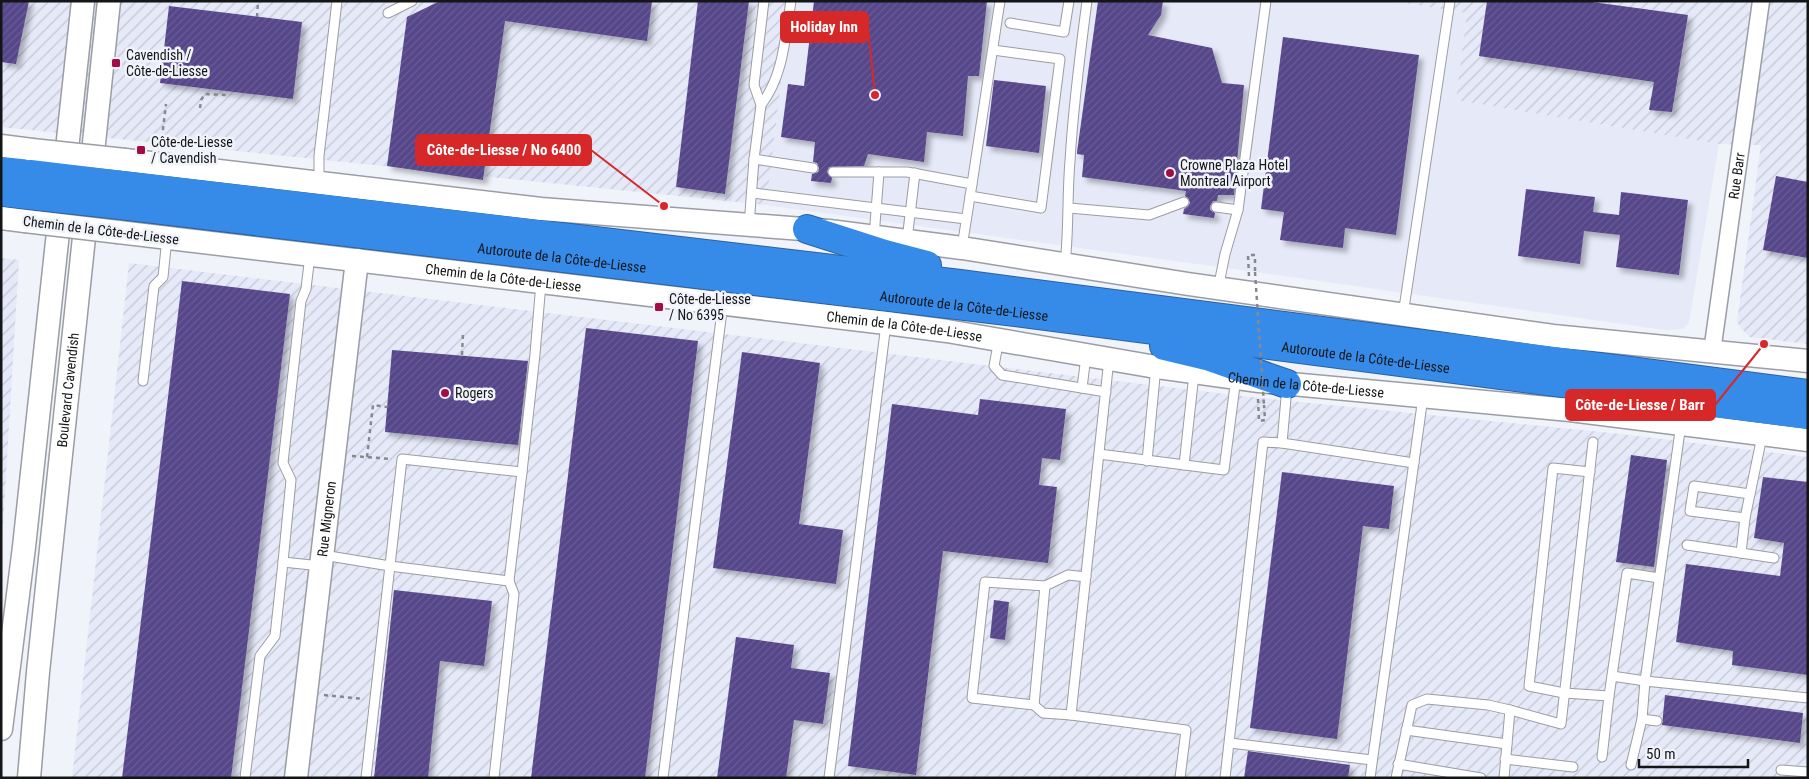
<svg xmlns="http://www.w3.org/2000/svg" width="1809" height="779" font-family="'Roboto Condensed',sans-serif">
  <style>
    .built { fill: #e5e9f8 }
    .industrial { fill: url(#industrial-furrows) }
    .building { fill: url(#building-hatch); filter: url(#shadow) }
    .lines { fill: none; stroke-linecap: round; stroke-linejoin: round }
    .service-casing { stroke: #9b9da4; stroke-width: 11 }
    .minor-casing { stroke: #9b9da4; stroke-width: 19 }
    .secondary-casing { stroke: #9b9da4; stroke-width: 25 }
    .motorway-casing { stroke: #2a62a0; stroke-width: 30 }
    .path { stroke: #87888d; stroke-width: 2.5; stroke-dasharray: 4 4; stroke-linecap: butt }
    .service { stroke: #fff; stroke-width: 9 }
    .minor { stroke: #fff; stroke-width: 16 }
    .secondary { stroke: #fff; stroke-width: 22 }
    .motorway { stroke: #368be9; stroke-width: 28 }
    .secondary-bridge-casing { stroke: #9b9da4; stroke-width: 25; stroke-linecap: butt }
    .motorway-bridge-casing { stroke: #2a62a0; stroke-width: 30; stroke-linecap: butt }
    .path-bridge { stroke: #87888d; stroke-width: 2.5; stroke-dasharray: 4 4; stroke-linecap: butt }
    .secondary-bridge { stroke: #fff; stroke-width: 22 }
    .motorway-bridge { stroke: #368be9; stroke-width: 28 }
    .poi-dot { fill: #a40c44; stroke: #f1f3fb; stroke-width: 2 }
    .labels { text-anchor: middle; stroke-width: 5; stroke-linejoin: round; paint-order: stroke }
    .poi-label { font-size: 14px; fill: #141517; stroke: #f1f3fb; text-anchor: start }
    .street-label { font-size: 14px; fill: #141517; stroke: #f1f3fb }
    .leader { fill: none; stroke: #d62828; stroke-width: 2 }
    .callout-dot { fill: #d62828; stroke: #f1f3fb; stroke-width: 2 }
    .callout { fill: #d62828; stroke: #d62828; stroke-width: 2 }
    .callout-label { font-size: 15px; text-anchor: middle; font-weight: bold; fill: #fff }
  </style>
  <defs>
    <pattern id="industrial-furrows" width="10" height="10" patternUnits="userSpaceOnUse" patternTransform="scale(1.25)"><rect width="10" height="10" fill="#e5e9f8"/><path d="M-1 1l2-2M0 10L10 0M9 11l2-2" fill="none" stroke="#c4c7d4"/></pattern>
    <pattern id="building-hatch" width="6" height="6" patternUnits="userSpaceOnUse" patternTransform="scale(1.25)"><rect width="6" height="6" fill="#56468b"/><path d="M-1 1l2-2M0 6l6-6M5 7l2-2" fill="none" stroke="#6a5d94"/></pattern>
    <filter id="shadow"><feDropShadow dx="4.5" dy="4.5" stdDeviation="2.5" flood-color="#0004"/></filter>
  </defs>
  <rect width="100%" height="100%" fill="#f1f3fb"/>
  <path class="built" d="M791 1H1392L1467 13 1456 100 1719 144 1689 323 1684 329 1665 330 1277 275 766 205Z"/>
  <g class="industrial">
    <path d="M1 1H791L766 205 1 127Z"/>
    <path d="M1392 1H1808V344L1750 337 1740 327 1737 322 1761 145 1719 144 1456 100 1467 13Z"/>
    <path d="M1 258 19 260 1 557Z"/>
    <path d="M129 263 1251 397 1621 434 1808 457V778H72Z"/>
  </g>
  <g class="building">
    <path d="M1 1H29L16 64 1 62Z"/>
    <path d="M440 1H652L647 41 505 21 483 180 387 166 407 17Z"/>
    <path d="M698 1H749L725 194 676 187Z"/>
    <path d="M814 1H987L979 76H968L963 136 927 132 924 162 868 154 864 166 829 167 827 172 832 178 831 183 811 181 812 174 818 172 819 168 817 163 813 162 815 142 781 137 788 84 804 86Z"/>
    <path d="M1098 1H1163L1161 15 1148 35 1212 48 1222 83 1244 85 1234 195H1218L1217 201H1213L1210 206V210L1215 213 1214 218 1183 214 1184 209 1188 206 1190 203 1188 198 1185 196 1186 191 1082 177 1084 155 1077 154V152Z"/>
    <path d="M1487 1H1585L1688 15 1672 112 1649 110 1654 82 1479 56Z"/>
    <path d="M169 6 302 22 293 99 160 83Z"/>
    <path d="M1283 37 1419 55 1396 235 1345 228 1343 248 1280 240 1284 212 1261 209Z"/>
    <path d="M994 80 1046 86 1039 153 986 146Z"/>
    <path d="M1776 176 1808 182V258L1763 250Z"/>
    <path d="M1526 189 1595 197 1593 212 1619 215 1621 192 1688 200 1679 275 1616 267 1620 235 1584 231 1580 264 1518 256Z"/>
    <path d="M182 281 290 294 231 778H122Z"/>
    <path d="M586 328 698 341 645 778H531Z"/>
    <path d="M392 350 528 361 518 445 385 432Z"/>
    <path d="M742 352 820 363 799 524 843 530 836 584 713 568Z"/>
    <path d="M980 399 1066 409 1060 460 1042 458 1039 485 1057 487 1048 563 943 551 916 775 848 766 892 404 978 415Z"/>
    <path d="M1631 455 1667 460 1654 567 1616 562Z"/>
    <path d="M1282 472 1394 486 1389 529 1363 526 1337 739 1250 728Z"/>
    <path d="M1763 477 1808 482V675L1732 665 1733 651 1676 642 1686 564 1780 576 1784 543 1754 538Z"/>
    <path d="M394 590 492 601 484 666 440 661 428 778H374Z"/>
    <path d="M994 600 1009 602 1005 640 990 638Z"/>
    <path d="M736 637 794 645 791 668 830 673 823 724 794 720 786 778H717Z"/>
    <path d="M1665 695 1803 713 1800 743 1662 725Z"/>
    <path d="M1248 751 1350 765 1348 778H1244Z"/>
  </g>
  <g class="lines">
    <defs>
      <g id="service">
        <path d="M388 13 412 1"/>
        <path d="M1010 23 1064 32 1069 1"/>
        <path d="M761 105C784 75 785 37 791 1"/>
        <path d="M754 159 813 168"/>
        <path d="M833 172H907L972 184 962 247"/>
        <path d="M319 183V156L337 1"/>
        <path d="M972 184 1000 1"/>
        <path d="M753 193 966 219"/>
        <path d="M970 196 1041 208 1060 59 993 50"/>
        <path d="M1216 207 1238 210"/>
        <path d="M1069 208 1149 215 1184 202"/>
        <path d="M749 226 754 159 761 105 754 85 764 1"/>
        <path d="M874 237 879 172"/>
        <path d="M907 240 915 173"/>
        <path d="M310 255 306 289 301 301 283 463 291 480 283 562 321 566"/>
        <path d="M1065 264C1069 230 1067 195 1070 161 1073 107 1080 54 1087 1"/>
        <path d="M1218 289 1225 254 1238 210 1266 1"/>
        <path d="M1403 315 1450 1"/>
        <path d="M999 339 994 366 1002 375 1106 392"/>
        <path d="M1109 359 1071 715 1186 730 1180 778"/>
        <path d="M143 381 154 286 163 277 167 238"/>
        <path d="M1082 388 1086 356"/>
        <path d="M1681 424 1645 681 1808 698"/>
        <path d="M1282 443 1414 463"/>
        <path d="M1099 454 1224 470 1236 378"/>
        <path d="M1147 461 1156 366"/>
        <path d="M1184 465 1194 374"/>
        <path d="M1590 472 1553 468 1529 686 1564 693 1609 696 1627 573 1659 578"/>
        <path d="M1745 518 1750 494"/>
        <path d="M1687 545 1741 553 1745 518 1690 511 1694 486 1750 494 1760 446V434"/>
        <path d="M1741 553 1774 558"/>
        <path d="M323 555 390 566 509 581 522 472"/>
        <path d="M1045 586 1034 705 972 698 985 582 1045 586 1068 575 1086 577"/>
        <path d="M1612 676 1645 681 1642 719 1657 721"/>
        <path d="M1034 705 1043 713 1071 715"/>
        <path d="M1406 730 1507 744"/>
        <path d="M1230 743 1372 760"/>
        <path d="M1602 757 1609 696"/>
        <path d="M1505 759 1573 767"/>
        <path d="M1398 764 1481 778"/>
        <path d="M1631 765 1642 719"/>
        <path d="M1781 770 1808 772"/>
        <path d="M245 778 260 656 275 636 283 562"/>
        <path d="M366 778 402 459 522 472 535 354 541 283"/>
        <path d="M494 778 514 594 509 581"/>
        <path d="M663 778 723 303"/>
        <path d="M829 778 886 324"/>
        <path d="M1225 778 1263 442 1282 443 1287 387"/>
        <path d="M1370 778 1423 397"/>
        <path d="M1396 778 1412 705 1427 699 1488 705 1510 710 1561 724 1593 442"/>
        <path d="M1504 778 1510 710"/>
      </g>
      <g id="minor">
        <path id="s1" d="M1712 352 1761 1"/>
      </g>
      <g id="secondary">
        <path d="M1 146 32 150"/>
        <path d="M125 160 541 209 829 231 962 248 1188 284 1553 336 1808 361"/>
        <path d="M1 218 25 221"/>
        <path id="s2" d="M118 232 886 323 947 331 1150 366 1259 381 1570 410 1808 440"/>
        <path d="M1 729 24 547 83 1"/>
        <path id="s3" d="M29 778 38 672 109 1"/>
        <path id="s4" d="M296 778 357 260"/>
      </g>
      <g id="motorway">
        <path d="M1 171 30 174"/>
        <path d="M122 185 960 284 1808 394"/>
        <path d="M1 192 28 195"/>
        <path id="s5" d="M120 205 1031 314 1808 415"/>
        <path d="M807 229 885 254 927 265"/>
        <path d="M1164 346 1210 357 1287 384"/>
      </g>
    </defs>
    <use href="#service" class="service-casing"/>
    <use href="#minor" class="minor-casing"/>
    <use href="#secondary" class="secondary-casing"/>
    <use href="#motorway" class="motorway-casing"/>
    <g class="path">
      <path d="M257 17 258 1"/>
      <path d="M200 108 201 100 205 94 226 95V91"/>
      <path d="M161 146 166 104"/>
      <path d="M1249 276 1248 255H1255V272"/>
      <path d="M462 355 463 332"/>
      <path d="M1258 399 1259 421 1265 420 1264 405"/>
      <path d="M352 456 392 459"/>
      <path d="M367 457 373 405 387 407"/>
      <path d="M324 695 364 699"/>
    </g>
    <use href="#service" class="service"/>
    <use href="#minor" class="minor"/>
    <use href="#secondary" class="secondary"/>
    <use href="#motorway" class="motorway"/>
    <defs>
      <g id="secondary-bridge">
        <path d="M32 150 125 160"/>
        <path d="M25 221 118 232"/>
      </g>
      <g id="motorway-bridge">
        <path d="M30 174 122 185"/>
        <path d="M28 195 120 205"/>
      </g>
    </defs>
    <use href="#secondary-bridge" class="secondary-bridge-casing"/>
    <use href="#motorway-bridge" class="motorway-bridge-casing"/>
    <path class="path-bridge" d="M1255 272 1264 405"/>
    <use href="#secondary-bridge" class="secondary-bridge"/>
    <use href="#motorway-bridge" class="motorway-bridge"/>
  </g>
  <g class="poi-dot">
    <rect x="111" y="58" width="10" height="10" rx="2.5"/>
    <rect x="136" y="145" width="10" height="10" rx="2.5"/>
    <circle cx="1170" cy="173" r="5"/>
    <rect x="654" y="302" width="10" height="10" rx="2.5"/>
    <circle cx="445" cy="393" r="5"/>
  </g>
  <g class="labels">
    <g class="poi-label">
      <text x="126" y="60">Cavendish /<tspan x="126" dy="16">Côte-de-Liesse</tspan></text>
      <text x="151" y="147">Côte-de-Liesse<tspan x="151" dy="16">/ Cavendish</tspan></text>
      <text x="1180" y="170">Crowne Plaza Hotel<tspan x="1180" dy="16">Montreal Airport</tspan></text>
      <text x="669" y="304">Côte-de-Liesse<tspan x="669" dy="16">/ No 6395</tspan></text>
      <text x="455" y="398">Rogers</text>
    </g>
    <g class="street-label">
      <text dy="5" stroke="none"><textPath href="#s1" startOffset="178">Rue Barr</textPath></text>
      <text transform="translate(101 230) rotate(7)" y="5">Chemin de la Côte-de-Liesse</text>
      <text dy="5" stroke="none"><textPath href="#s5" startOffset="445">Autoroute de la Côte-de-Liesse</textPath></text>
      <text dy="5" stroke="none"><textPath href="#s2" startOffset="388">Chemin de la Côte-de-Liesse</textPath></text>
      <text dy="5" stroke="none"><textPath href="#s5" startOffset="850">Autoroute de la Côte-de-Liesse</textPath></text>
      <text dy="5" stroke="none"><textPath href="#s2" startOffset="792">Chemin de la Côte-de-Liesse</textPath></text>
      <text dy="5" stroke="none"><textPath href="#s5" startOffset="1255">Autoroute de la Côte-de-Liesse</textPath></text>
      <text dy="5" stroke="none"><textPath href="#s2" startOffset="1198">Chemin de la Côte-de-Liesse</textPath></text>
      <text dy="5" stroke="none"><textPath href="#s3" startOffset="390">Boulevard Cavendish</textPath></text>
      <text dy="5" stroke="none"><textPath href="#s4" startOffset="261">Rue Migneron</textPath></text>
    </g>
  </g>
  <path class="leader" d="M875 95L868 27M664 206L591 150M1764 344L1715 405"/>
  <g class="callout-dot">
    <circle cx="875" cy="95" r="5"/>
    <circle cx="664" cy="206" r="5"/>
    <circle cx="1764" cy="344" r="5"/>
  </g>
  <g class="callout">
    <rect x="781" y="12" width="87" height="30" rx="5"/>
    <rect x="416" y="135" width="175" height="30" rx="5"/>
    <rect x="1566" y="390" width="149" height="30" rx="5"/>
  </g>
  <g class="callout-label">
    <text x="824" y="32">Holiday Inn</text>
    <text x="504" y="155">Côte-de-Liesse / No 6400</text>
    <text x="1640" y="410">Côte-de-Liesse / Barr</text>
  </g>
  <rect width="1809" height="779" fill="none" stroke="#141517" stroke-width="5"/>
  <path d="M1639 759v8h109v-8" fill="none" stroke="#141517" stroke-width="2.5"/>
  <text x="1646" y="759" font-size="15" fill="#141517" stroke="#f1f3fb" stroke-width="4" paint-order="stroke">50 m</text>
</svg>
